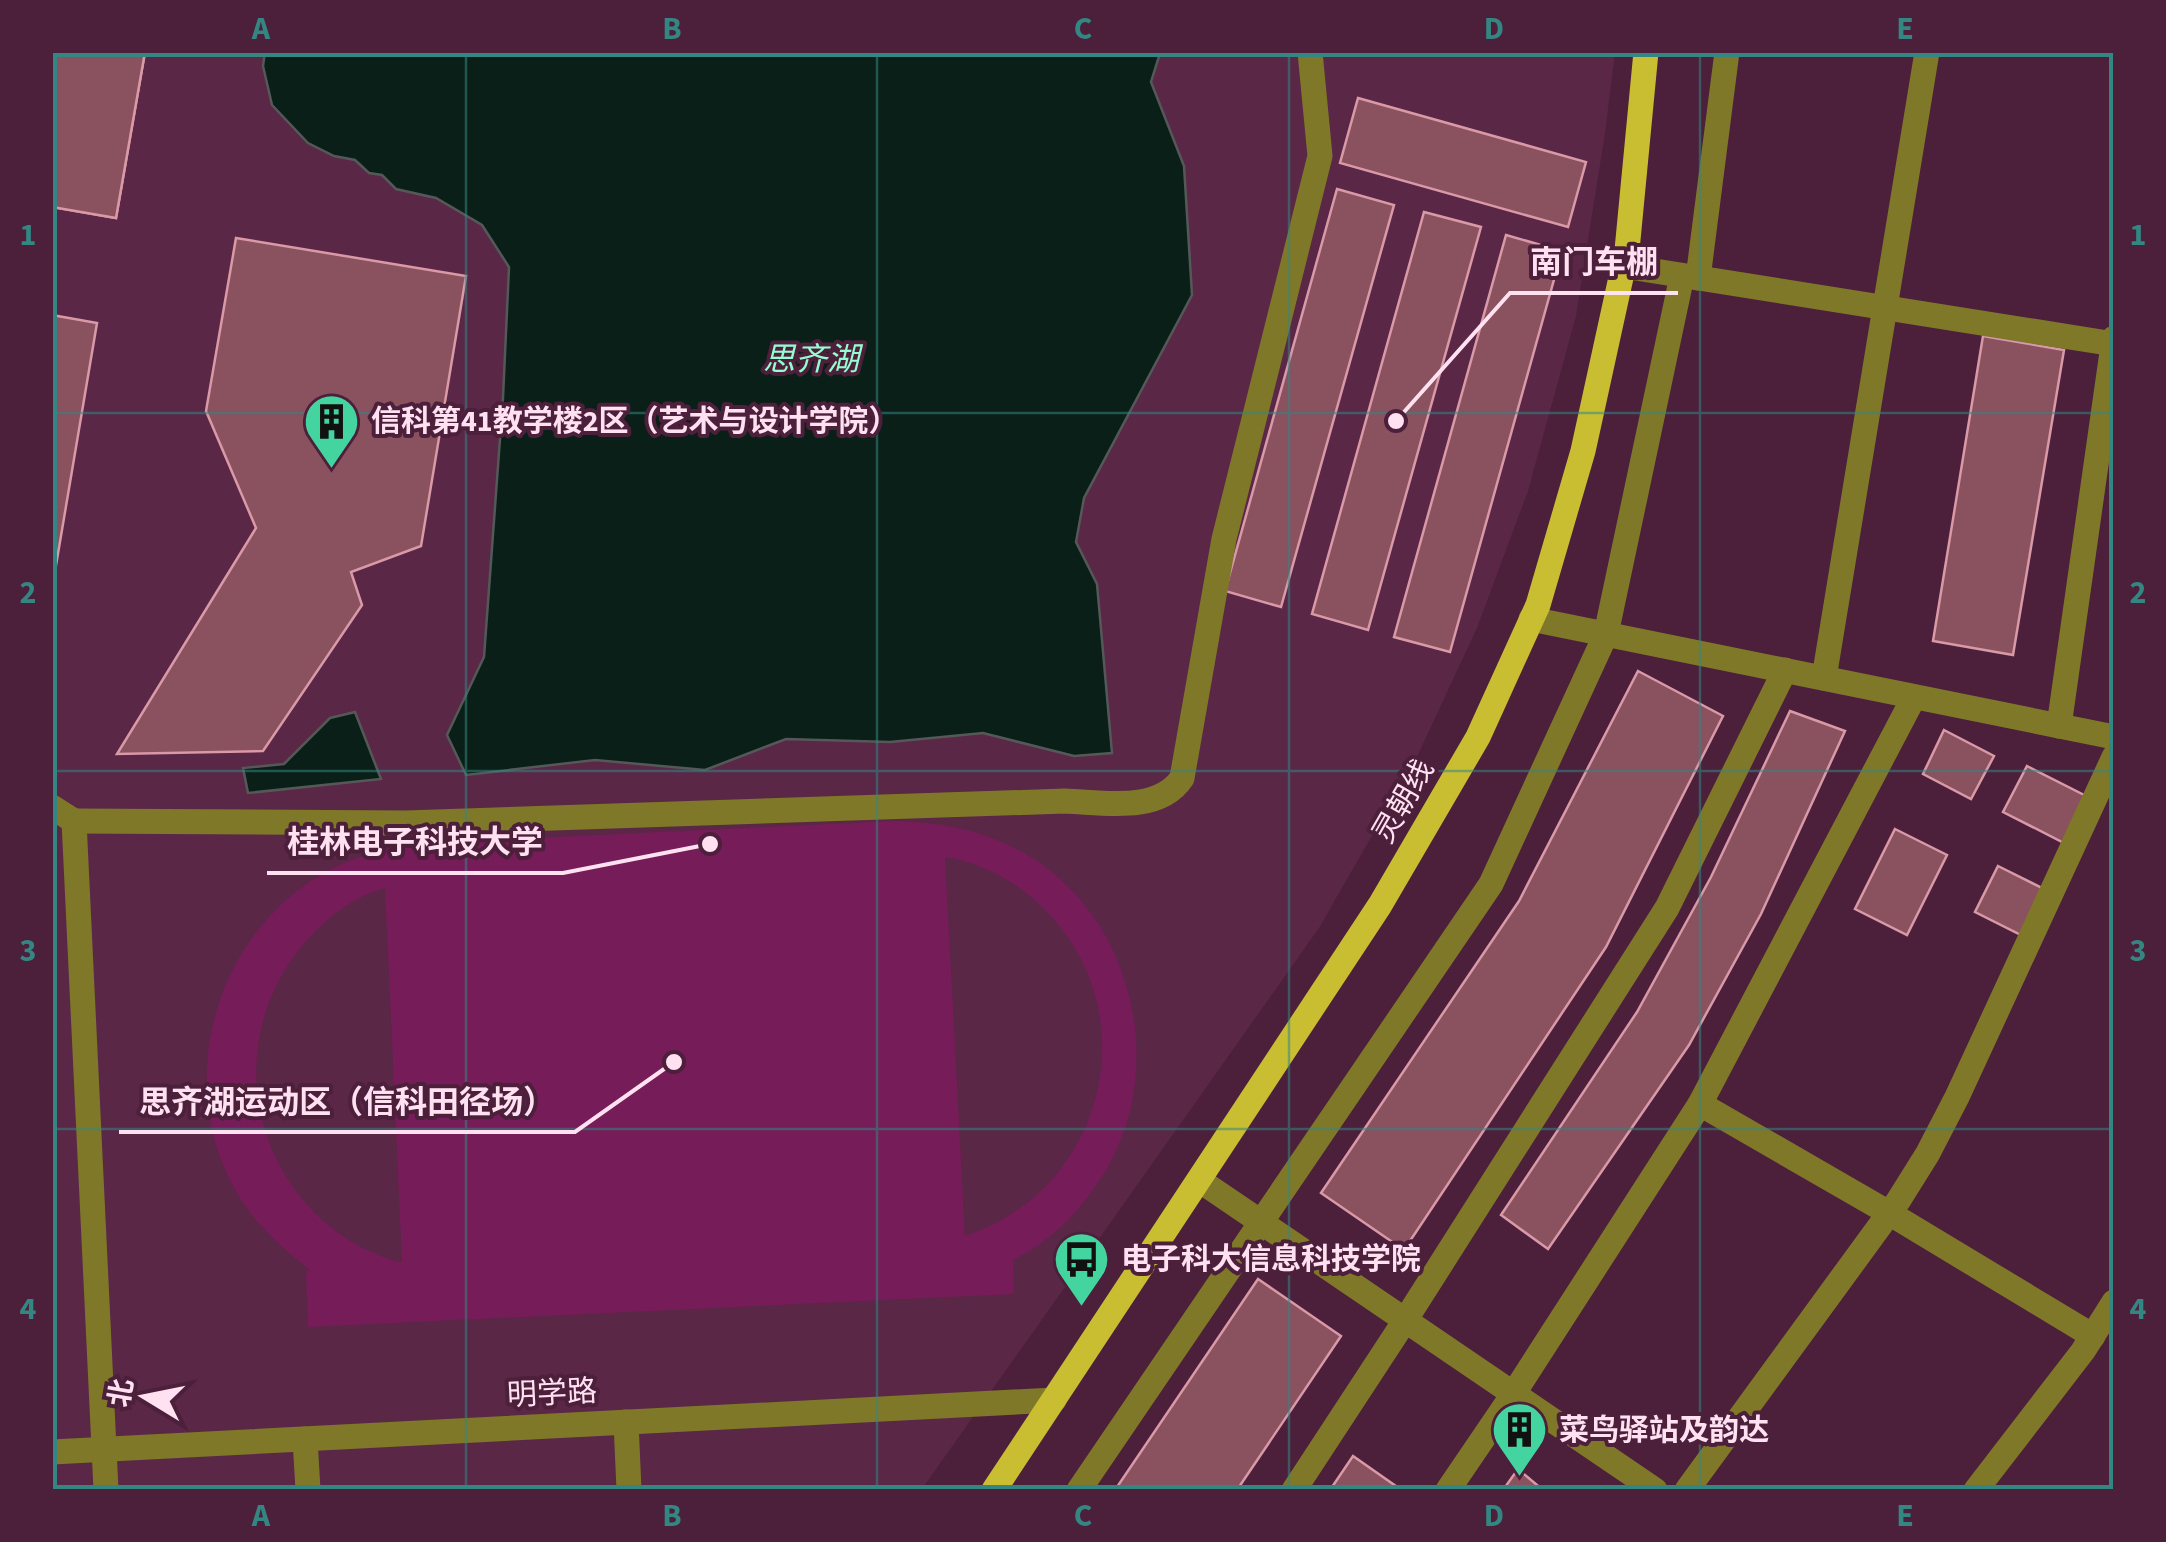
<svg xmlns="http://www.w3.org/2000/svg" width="2166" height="1542" font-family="'Source Sans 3','Noto Sans SC',sans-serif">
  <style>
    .built { fill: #5a2747 }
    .green { fill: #761c58; fill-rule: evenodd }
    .water { fill: #0a1f17; stroke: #545958; stroke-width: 2.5 }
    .building { fill: #8a515f; stroke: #d999a7; stroke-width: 2.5 }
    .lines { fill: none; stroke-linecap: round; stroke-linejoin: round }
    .minor { stroke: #7f7829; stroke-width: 25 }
    .major { stroke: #c9bd32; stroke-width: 25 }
    .grid { fill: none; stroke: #338682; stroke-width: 2.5; stroke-opacity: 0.55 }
    .labels { text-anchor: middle; stroke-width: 8; stroke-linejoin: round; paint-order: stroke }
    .poi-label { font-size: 30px; font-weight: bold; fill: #ffe1f1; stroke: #4c1f3b; text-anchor: start }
    .street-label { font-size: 30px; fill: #ffe1f1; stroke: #4c1f3b }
    .water-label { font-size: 32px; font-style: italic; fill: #95fccf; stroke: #4c1f3b }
    .leader { fill: none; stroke: #ffe1f1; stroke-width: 4 }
    .callout-dot { fill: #ffe1f1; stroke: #4c1f3b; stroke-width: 4 }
    .callout-label { font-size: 32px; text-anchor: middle; font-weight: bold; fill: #ffe1f1; stroke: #4c1f3b; stroke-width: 8; stroke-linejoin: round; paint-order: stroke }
    .neatline { fill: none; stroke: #338682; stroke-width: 4 }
    .grid-label { font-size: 32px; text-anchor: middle; font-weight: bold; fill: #338682 }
  </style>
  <rect width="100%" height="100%" fill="#4c1f3b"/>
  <path class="built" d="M52 53H1615L1605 133 1576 316 1528 491 1477 628 1415 761 1319 928 922 1489H53Z"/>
  <path class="green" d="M893 821C943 822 988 831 1031 857 1132 920 1166 1061 1109 1165 1087 1203 1054 1241 1013 1260L1014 1294 308 1327 306 1271 310 1270C282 1248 255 1224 237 1193 173 1084 214 935 324 873 356 855 390 847 426 843ZM945 857C979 862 1013 880 1039 904 1150 1007 1108 1189 965 1236ZM385 888 402 1261 401 1262C371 1255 343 1239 321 1219 240 1143 234 1020 309 938 329 916 356 896 385 888Z"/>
  <g class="water">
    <path d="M265 52 1160 53 1151 82 1184 166 1192 295 1084 498 1076 542 1097 584 1112 753 1074 756 983 733 890 742 786 739 705 770 595 760 466 775 447 735 484 657 503 398 509 267 482 225 436 198 396 189 382 175 369 173 355 160 334 156 308 143 272 105 263 66Z"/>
    <path d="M355 712 381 779 248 793 243 768 284 764 330 718Z"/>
  </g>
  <g class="building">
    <path d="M52 52H145L116 218 52 207Z"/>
    <path d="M52 52H145L116 218 52 207Z"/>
    <path d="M1358 98 1586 162 1568 227 1340 163Z"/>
    <path d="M1337 189 1394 205 1281 607 1225 591Z"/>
    <path d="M1424 212 1481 227 1368 630 1312 614Z"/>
    <path d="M1506 235 1562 251 1450 652 1394 637Z"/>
    <path d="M236 238 466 276 421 546 351 572 362 605 263 751 117 754 256 528 206 411Z"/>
    <path d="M52 315 97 323 52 589Z"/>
    <path d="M1983 336 2064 350 2013 655 1933 641Z"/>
    <path d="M1638 671 1723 716 1606 947 1404 1250 1321 1193 1519 901Z"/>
    <path d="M1790 711 1845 731 1761 914 1689 1045 1548 1249 1501 1215 1637 1012 1711 877Z"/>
    <path d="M1944 730 1994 756 1971 799 1923 774Z"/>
    <path d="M2027 766 2092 799 2068 845 2003 812Z"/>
    <path d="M1895 829 1947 855 1907 935 1855 909Z"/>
    <path d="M1998 866 2046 890 2023 936 1975 912Z"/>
    <path d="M1258 1279 1341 1336 1237 1490H1115Z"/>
    <path d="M1353 1456 1400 1489V1490H1330Z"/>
    <path d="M1518 1469 1543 1490H1503Z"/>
  </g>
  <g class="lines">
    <g class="minor">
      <path d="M1623 266 2114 344"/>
      <path d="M1698 278 1727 52"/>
      <path d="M1531 619 2114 737"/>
      <path d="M1824 678 1927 52"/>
      <path d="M2059 726 2114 338"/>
      <path d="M52 807 74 821 106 1490"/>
      <path d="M74 821 406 823 1065 801C1101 802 1158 814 1182 778L1224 539 1320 156 1310 52"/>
      <path d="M1700 1104 1889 1213 2093 1336"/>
      <path d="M1199 1180 1655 1490"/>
      <path d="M626 1422 629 1490"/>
      <path d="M305 1439 308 1490"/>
      <path d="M52 1452 1054 1400"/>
      <path d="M1079 1490 1491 884 1606 634 1682 276"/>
      <path d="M1294 1490 1406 1319 1667 908 1785 670"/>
      <path d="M1448 1490 1514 1393 1700 1104 1914 697"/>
      <path d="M1687 1490 1898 1201 1928 1153 1957 1097 2114 757"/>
      <path d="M1976 1490 2083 1351 2114 1302"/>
    </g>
    <path class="major" d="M994 1490 1380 905 1478 737 1538 605 1583 451 1627 250 1646 52"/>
  </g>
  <path class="grid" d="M466 52V1490M877 52V1490M1289 52V1490M1700 52V1490M52 413H2114M52 771H2114M52 1129H2114"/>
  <defs>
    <symbol id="building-pin" viewBox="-11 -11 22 30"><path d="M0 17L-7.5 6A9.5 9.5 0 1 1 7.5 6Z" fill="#44d49f" stroke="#4c1f3b"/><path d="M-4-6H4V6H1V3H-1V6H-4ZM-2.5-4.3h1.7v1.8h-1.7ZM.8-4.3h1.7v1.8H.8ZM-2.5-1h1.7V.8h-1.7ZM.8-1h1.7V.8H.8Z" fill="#111"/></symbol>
    <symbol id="bus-pin" viewBox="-11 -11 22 30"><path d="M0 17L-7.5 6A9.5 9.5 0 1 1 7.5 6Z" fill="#44d49f" stroke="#4c1f3b"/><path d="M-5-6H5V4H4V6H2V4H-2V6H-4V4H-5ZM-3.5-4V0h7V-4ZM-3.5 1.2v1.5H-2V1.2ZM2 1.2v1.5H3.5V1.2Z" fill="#111"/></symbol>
  </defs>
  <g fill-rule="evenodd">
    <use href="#building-pin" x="300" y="390" width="63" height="86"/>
    <use href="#bus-pin" x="1050" y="1228" width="63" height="86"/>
    <use href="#building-pin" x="1488" y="1398" width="63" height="86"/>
  </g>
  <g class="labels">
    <g class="poi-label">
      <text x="371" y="431">信科第41教学楼2区（艺术与设计学院）</text>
      <text x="1121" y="1269">电子科大信息科技学院</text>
      <text x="1559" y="1440">菜鸟驿站及韵达</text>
    </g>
    <g class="street-label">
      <text transform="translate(1403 801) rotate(-60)" y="10">灵朝线</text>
      <text transform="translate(552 1393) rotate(-3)" y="10">明学路</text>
    </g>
    <g class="water-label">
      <text x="811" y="370">思齐湖</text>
    </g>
  </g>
  <path class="leader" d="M1396 421L1510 293H1678M710 844L563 873H267M674 1062L575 1132H119"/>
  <g class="callout-dot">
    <circle cx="1396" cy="421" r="10"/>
    <circle cx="710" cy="844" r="10"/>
    <circle cx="674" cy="1062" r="10"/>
  </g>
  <g class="callout-label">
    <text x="1594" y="273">南门车棚</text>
    <text x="415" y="853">桂林电子科技大学</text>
    <text x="347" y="1113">思齐湖运动区（信科田径场）</text>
  </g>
  <rect width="2166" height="1542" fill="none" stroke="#4c1f3b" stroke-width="110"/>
  <g transform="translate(145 1397) rotate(280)" stroke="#4c1f3b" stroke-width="8" paint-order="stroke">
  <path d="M0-8L18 38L0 25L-18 38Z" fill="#ffe1f1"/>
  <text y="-15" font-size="28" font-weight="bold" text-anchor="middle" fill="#ffe1f1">北</text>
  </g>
  <rect x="55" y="55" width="2056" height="1432" class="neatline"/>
  <g class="grid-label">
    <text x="261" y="39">A</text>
    <text x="672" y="39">B</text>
    <text x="1083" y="39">C</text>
    <text x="1494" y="39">D</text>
    <text x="1905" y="39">E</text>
    <text x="28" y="245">1</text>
    <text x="2138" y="245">1</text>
    <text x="28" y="603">2</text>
    <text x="2138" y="603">2</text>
    <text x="28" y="961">3</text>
    <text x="2138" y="961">3</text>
    <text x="28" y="1319">4</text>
    <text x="2138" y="1319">4</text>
    <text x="261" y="1526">A</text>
    <text x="672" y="1526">B</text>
    <text x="1083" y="1526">C</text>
    <text x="1494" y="1526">D</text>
    <text x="1905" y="1526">E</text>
  </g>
</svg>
